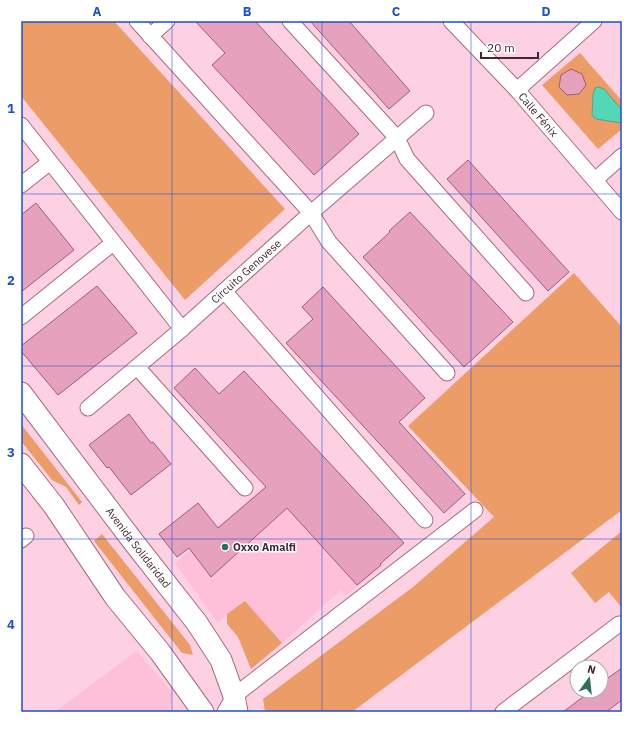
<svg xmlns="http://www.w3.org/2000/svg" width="643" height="733" font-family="'IBM Plex Sans',sans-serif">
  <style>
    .built { fill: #febfd8 }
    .green { fill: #ec9c66 }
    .water { fill: #54d7b6; stroke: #4fa28e }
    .building { fill: #e6a1bd; stroke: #9c5d78 }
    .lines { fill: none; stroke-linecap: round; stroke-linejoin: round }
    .street-casing { stroke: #aa6984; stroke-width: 17 }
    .secondary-casing { stroke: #aa6984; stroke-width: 23 }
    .street { stroke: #fff; stroke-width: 15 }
    .secondary { stroke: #fff; stroke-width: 21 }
    .grid { fill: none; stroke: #1d4ed8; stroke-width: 1; stroke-opacity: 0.55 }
    .poi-dot { fill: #2d6e5d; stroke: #fff; stroke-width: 1.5 }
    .labels { text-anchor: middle; stroke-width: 3; stroke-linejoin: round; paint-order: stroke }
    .street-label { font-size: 11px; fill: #422632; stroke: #fff }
    .poi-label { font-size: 11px; font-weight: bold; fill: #422632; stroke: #fff; text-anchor: start }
    .neatline { fill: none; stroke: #1d4ed8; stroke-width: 1.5 }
    .grid-label { font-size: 13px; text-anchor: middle; font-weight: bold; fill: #1d4ed8 }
  </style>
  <rect width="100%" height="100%" fill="#fdd1e2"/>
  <g class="built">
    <path d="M291 464 384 565 346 595 341 590 282 643 245 601 227 614 218 623 175 563Z"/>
    <path d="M137 651 173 694 169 712H55Z"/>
  </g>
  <g class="green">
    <path d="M21 21H114L285 209 185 300 21 96Z"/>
    <path d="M580 53 622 101V129L598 149 542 85Z"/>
    <path d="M574 273 622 327V510L352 712H265L263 699 413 587 494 517 408 426Z"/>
    <path d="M21 424 82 502 79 505 66 487 52 480 21 441Z"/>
    <path d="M622 531V608L609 592 595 603 571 573Z"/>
    <path d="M102 534 190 645 193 655 182 653 94 541Z"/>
    <path d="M245 601 282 643 251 669 238 637 227 624V614Z"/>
  </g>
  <path class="water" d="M599 87 604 89 622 110V123L596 119 592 115 593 94 595 88Z"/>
  <g class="building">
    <path d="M195 21H255L359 134 314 175 212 65 225 53Z"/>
    <path d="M310 21H349L410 91 389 109Z"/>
    <path d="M571 69 582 74 586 85 579 94 567 95 559 87 561 75Z"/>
    <path d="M468 160 569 272 548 291 447 179Z"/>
    <path d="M36 203 74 250 21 292V215Z"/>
    <path d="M410 212 513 322 464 367 363 257 390 232 389 231Z"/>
    <path d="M97 286 137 333 58 395 21 351V346Z"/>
    <path d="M323 287 425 398 399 422 465 494 444 513 286 343 313 319 302 307Z"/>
    <path d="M195 368 219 394 244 371 404 543 380 564 381 565 357 585 287 508 211 577 189 548 177 557 159 534 198 503 218 528 266 487 174 388Z"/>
    <path d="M129 414 151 443 153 442 171 464 131 495 109 467 107 468 89 445Z"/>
    <path d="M622 668V700L606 712H563L591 691H601V683Z"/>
  </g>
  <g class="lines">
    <defs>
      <g id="street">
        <path d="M137 21 311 213 329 242 447 373"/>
        <path d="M290 21 397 138 407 159 526 293"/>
        <path id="s1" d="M451 21 517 90 622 212"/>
        <path d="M150 36 167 21"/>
        <path d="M517 90 594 21"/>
        <path d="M21 125 182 329"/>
        <path d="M595 180 622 156"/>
        <path d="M21 185 50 162"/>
        <path d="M224 291 425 520"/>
        <path d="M21 317 113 243"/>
        <path d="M137 367 245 488"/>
        <path id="s2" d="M88 408 182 329 311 213 426 113"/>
        <path d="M21 540 26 536"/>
        <path d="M225 712 234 696 475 510"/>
        <path d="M503 712 619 624"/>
      </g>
      <g id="secondary">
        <path id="s3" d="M21 393 132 540 197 623 221 660 234 696 237 712"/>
        <path d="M21 464 54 506 115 597 160 652 203 712"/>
      </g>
    </defs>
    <use href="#street" class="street-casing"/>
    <use href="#secondary" class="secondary-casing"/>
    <use href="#street" class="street"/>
    <use href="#secondary" class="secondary"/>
  </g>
  <path class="grid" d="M172 21V712M322 21V712M471 21V712M21 194H622M21 366H622M21 539H622"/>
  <circle class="poi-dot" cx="225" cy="547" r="4"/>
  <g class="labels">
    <g class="street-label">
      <text dy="4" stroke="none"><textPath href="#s1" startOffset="128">Calle Fénix</textPath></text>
      <text dy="4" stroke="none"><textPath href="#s2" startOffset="209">Circuito Genovese</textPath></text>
      <text dy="4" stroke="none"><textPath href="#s3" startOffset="194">Avenida Solidaridad</textPath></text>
    </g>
    <g class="poi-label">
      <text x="233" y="551">Oxxo Amalfi</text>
    </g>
  </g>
  <rect width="643" height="733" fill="none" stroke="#ffffff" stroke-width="44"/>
  <g transform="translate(589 679) rotate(15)"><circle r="19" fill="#ffffff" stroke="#b3a8ad"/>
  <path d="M0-3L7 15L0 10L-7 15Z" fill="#2d6e5d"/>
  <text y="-6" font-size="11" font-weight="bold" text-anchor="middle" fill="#422632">N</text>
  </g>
  <path d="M481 52v6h57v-6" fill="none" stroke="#422632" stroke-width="2"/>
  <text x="487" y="52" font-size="12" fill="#422632" stroke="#ffffff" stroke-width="3" paint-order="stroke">20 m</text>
  <rect x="22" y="22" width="599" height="689" class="neatline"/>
  <g class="grid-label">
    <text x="97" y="16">A</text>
    <text x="247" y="16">B</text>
    <text x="396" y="16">C</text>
    <text x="546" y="16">D</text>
    <text x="11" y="113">1</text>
    <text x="11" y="285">2</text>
    <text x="11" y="457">3</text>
    <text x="11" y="629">4</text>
  </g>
</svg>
